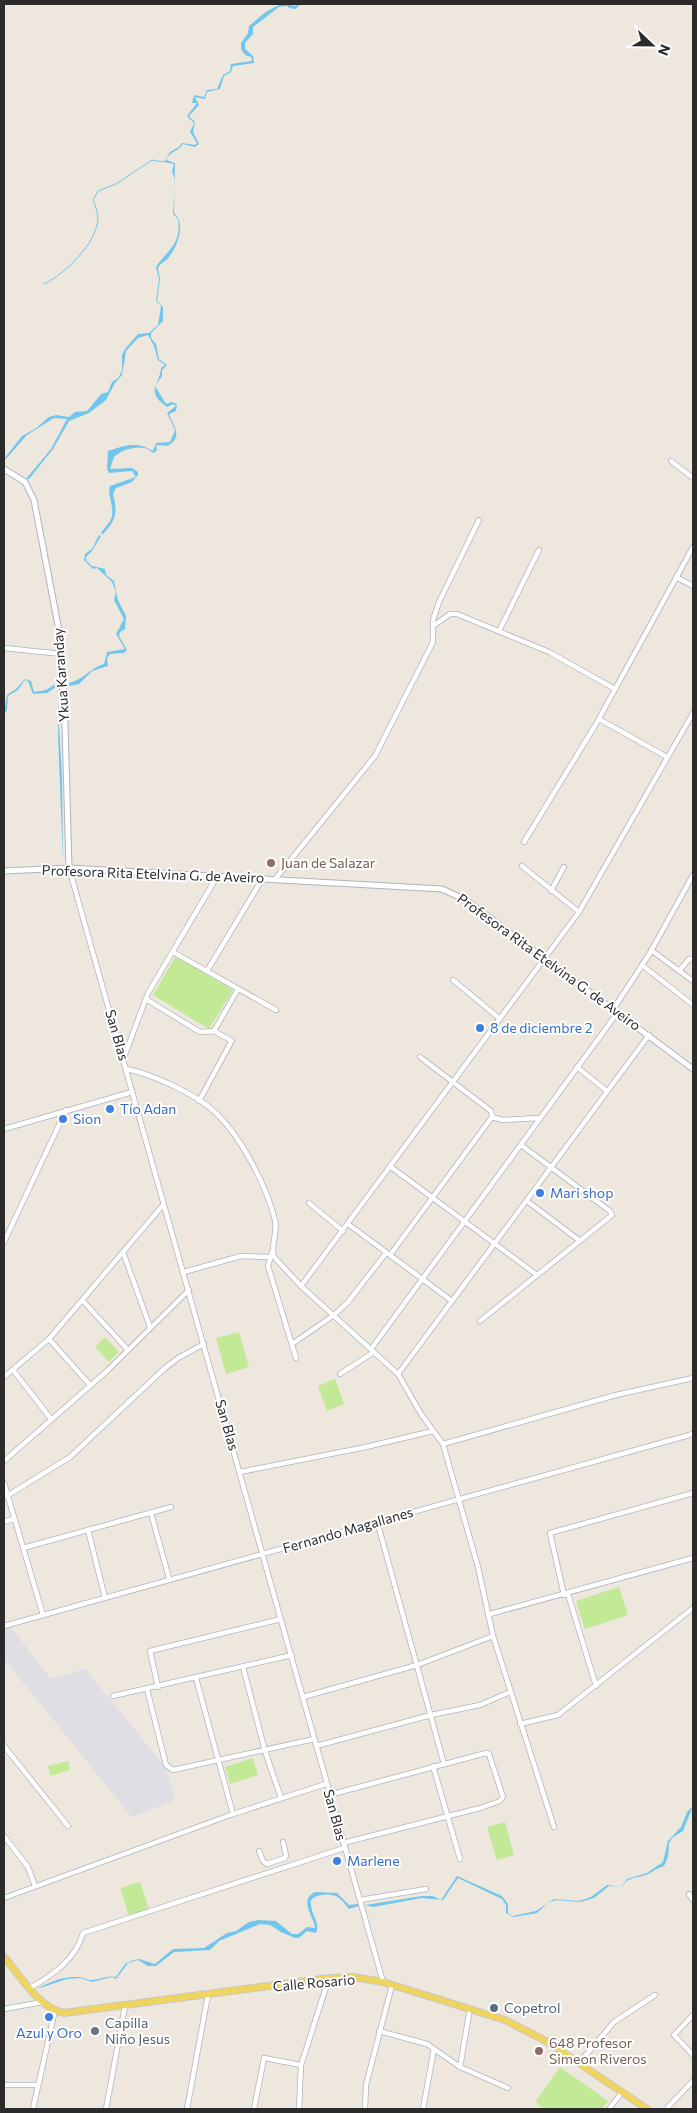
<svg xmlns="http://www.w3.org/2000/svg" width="697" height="2113" font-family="Commissioner,sans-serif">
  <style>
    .industrial { fill: #e0dee5 }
    .pitch { fill: #c2ea96 }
    .water { fill: #71c6ee }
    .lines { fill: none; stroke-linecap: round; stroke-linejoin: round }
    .stream { stroke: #71c6ee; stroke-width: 1 }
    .minor-casing { stroke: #b1b3be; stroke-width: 6 }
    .tertiary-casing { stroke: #b1b3be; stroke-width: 7 }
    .primary-casing { stroke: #c8c8c8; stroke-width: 8 }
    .minor { stroke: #fff; stroke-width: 4.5 }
    .tertiary { stroke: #fff; stroke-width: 5 }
    .primary { stroke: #efd55f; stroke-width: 6 }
    .education-dot { fill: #8d6e63; stroke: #fff; stroke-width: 2 }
    .shop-dot { fill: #3f7fe0; stroke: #fff; stroke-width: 2 }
    .service-dot { fill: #5c6f8a; stroke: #fff; stroke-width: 2 }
    .worship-dot { fill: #6b7280; stroke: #fff; stroke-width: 2 }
    .labels { text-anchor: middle; stroke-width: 4; stroke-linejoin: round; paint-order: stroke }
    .street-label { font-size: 14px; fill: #2b2b2b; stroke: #fff }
    .education-label { font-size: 14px; fill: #785e54; stroke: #fff; text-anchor: start }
    .shop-label { font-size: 14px; fill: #366cbe; stroke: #fff; text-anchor: start }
    .service-label { font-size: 14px; fill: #4e5e75; stroke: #fff; text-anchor: start }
    .worship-label { font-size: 14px; fill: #5b616d; stroke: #fff; text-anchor: start }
  </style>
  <rect width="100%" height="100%" fill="#ede7dd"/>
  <path class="industrial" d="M10 1626 51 1679 85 1669 166 1768 175 1800 132 1817 4 1659V1628Z"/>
  <g class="pitch">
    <path d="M176 956 233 990 209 1029 153 995Z"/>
    <path d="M239 1332 249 1367 226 1374 216 1338Z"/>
    <path d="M105 1337 119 1352 109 1362 95 1347Z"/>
    <path d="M335 1379 344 1404 327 1411 318 1386Z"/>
    <path d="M619 1587 628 1615 585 1629 576 1601Z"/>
    <path d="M253 1758 258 1775 230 1784 225 1767Z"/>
    <path d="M68 1761 70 1770 50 1776 48 1766Z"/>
    <path d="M505 1822 514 1855 497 1860 487 1827Z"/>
    <path d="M140 1882 149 1909 129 1916 120 1888Z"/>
    <path d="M560 2067 608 2101 602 2109H545L535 2102Z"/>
  </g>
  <g class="water">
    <path d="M289 4 294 6 300 4 296 9 289 8 287 6 279 7 253 27V34L245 43V49L253 56 254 63 233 66 231 72 224 76 220 89 207 92 205 99 195 97 199 105 189 116 195 122 193 132 199 144 195 147 183 144C179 151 169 152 166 160L175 163 174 213C186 223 178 246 169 257 165 262 161 262 158 268L160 279 157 301 163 307V321L151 333V338L156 344 159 359 167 365 162 370V376L155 386 166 404 172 402 177 404 176 411 169 414C172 424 185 437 167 446L156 445 157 450 154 453C150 452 149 448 144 448 133 447 123 449 114 457L110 469 132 468 138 472V475L132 482 116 488 113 494C118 513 116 520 103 534L101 533C105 527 110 523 112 516 114 505 107 495 110 486L136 477 132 471 109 473 107 469 108 451C125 445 138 441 153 451L156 443 170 442 175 430 167 413 176 406 173 404 167 407C144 391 160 385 161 368L165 365 158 360 154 346 148 335 138 338 126 351 122 375 115 383 106 400 89 413 69 421 53 449 29 479H26L51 449 67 419 54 418 27 435 4 461V459L22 436 35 429 49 417 56 415 69 417 75 412 87 411 101 394 108 392 112 382 118 378 122 371V355L125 349 138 334 149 333 158 325 161 306 156 301 159 279 156 267C167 250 182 245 178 219L173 214 175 181 172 171 174 164 164 162 170 152 179 147 182 143 195 145 197 143 190 132 194 123 187 116 197 103H192L194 95 204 97 207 90 217 89 223 75 230 71 231 64 252 61 251 57 245 55 241 49V43L248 33 249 26 267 11 279 5Z"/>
    <path d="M99 535 101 536 92 551 86 557V560L92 566 105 569 106 575 114 581 118 600 126 616 125 629 120 632 119 636 127 650 124 653 110 654 107 658 108 666 92 671 79 684 69 686V683C83 680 90 668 104 664L107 652 125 649 116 634 124 619 114 600 116 592 112 582 97 568 93 569 84 560 85 554 92 549Z"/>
    <path d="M58 656 60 685 58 709 62 775 63 862 58 735 59 685 47 693 33 694 28 681 25 680 18 690 8 696 7 710 4 714 7 695 16 689 25 679 31 681 34 692 46 690 59 682Z"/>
    <path d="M693 1806 683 1831 672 1838 669 1843 668 1857 664 1866C658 1868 655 1870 650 1873 640 1879 628 1875 622 1887L609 1886 594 1898 580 1902 556 1900 548 1903 537 1913 514 1917 506 1913V1905L502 1899 458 1878 443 1900 422 1898 373 1907 365 1905 422 1896H433L441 1900 457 1876 502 1896 508 1904V1913L513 1916 536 1911 554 1899 579 1901 591 1897 607 1885 621 1887 627 1879 647 1873 663 1862 668 1841 681 1827 687 1812Z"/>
    <path d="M315 1892 337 1893 349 1905 358 1904 359 1906 349 1909C340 1898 337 1893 322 1895 317 1896 315 1896 311 1900 309 1913 321 1921 316 1933L307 1931 299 1938H295L281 1932 270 1925 260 1924 219 1941 210 1950 174 1952 156 1966H148L138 1960 128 1963 116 1979 112 1977 92 1982 80 1978 67 1979 37 1989C48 1982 64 1976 78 1977 83 1977 88 1981 93 1980 101 1979 108 1975 116 1977L125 1964 131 1961 139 1959 155 1964 173 1949 204 1948 227 1933 236 1931 249 1922 258 1920 276 1921 292 1934H298L307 1927 315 1928C314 1916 298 1901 315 1892Z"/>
  </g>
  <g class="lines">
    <path class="stream" d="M44 284C65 274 96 244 98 219 98 213 95 205 93 200L98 191 116 184 152 160 164 162"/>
    <defs>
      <g id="minor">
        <path d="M671 461 693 478"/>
        <path d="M676 577 693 586"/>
        <path d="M433 626 450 614H457L549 652 615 689"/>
        <path d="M499 631 539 550"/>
        <path d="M4 648 62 654"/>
        <path d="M63 674 64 690"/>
        <path d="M599 719 667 757"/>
        <path d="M524 842 596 724 693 547"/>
        <path d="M522 866 579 912"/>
        <path d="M69 868 383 1982"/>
        <path d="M276 878 375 756 433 642V620L439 602 479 520"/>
        <path d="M551 891 564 867"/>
        <path d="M651 950 693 981"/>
        <path d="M173 952 276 1010"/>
        <path d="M642 965 693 1005"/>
        <path d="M207 971 263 878"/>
        <path d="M679 971 689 959H693"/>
        <path d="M453 980 499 1018"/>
        <path d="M146 999 200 1032 214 1031 232 1041"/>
        <path d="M614 1008 650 953 693 875"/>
        <path d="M214 1031 238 989"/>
        <path d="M124 1057 148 993 218 875"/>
        <path d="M420 1057 491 1111 492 1117 503 1120 539 1118"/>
        <path d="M577 1067 607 1091"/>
        <path d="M127 1069C154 1075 196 1094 216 1113 242 1138 266 1185 275 1220 278 1233 270 1247 274 1257L301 1286 398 1374 421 1414 443 1444 478 1567 493 1636 554 1827"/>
        <path d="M199 1101 230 1044"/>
        <path d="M4 1129 132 1092"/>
        <path d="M391 1167 537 1275"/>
        <path d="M527 1201 580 1241"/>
        <path d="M309 1203 343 1231"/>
        <path d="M348 1224 452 1301"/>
        <path d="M4 1242 66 1110"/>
        <path d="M123 1252 150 1327"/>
        <path d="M272 1252 268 1266 296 1358"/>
        <path d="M390 1255 492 1117"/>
        <path d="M184 1272 241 1256 269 1257"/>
        <path d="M301 1286 579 912 693 713"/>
        <path d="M83 1301 128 1350"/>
        <path d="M480 1321 612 1215 610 1211 521 1145"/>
        <path d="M49 1339 90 1385"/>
        <path d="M292 1344 334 1315 348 1302 386 1253"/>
        <path d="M371 1349 618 1012"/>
        <path d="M13 1370 51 1419"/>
        <path d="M340 1374 374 1352"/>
        <path d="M398 1374 649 1035"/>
        <path d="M4 1377 49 1339 163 1205"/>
        <path d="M443 1444 616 1395 693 1378"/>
        <path d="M4 1461 107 1371 189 1290"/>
        <path d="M240 1472 366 1447 433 1431"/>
        <path d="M4 1483 43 1615"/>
        <path d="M7 1496 70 1457 165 1368 178 1358 204 1344"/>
        <path d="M151 1513 169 1578"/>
        <path d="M377 1521 444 1764"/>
        <path d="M4 1522 13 1519"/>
        <path d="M88 1530 105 1598"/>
        <path d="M23 1548 171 1507"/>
        <path d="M568 1594 596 1686"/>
        <path d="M564 1595 550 1533 693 1493"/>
        <path d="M490 1614 693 1558"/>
        <path d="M4 1626 693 1434"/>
        <path d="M243 1667 265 1751 281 1798"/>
        <path d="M196 1678 233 1814"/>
        <path d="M158 1687 150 1651 281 1619"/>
        <path d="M147 1689 166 1765 173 1770 314 1739"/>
        <path d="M113 1696 292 1655"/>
        <path d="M303 1697 417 1665 493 1636"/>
        <path d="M520 1724 558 1715 693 1608"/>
        <path d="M4 1746 68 1826"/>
        <path d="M316 1746 431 1715 480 1705 510 1692"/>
        <path d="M433 1766 460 1859"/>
        <path d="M329 1795 486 1753 489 1754 503 1797 500 1801 480 1808 343 1843"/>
        <path d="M4 1836 28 1867 35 1886"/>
        <path d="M259 1851 263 1861 267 1864 285 1858 286 1855 283 1842"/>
        <path d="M689 1894 693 1900"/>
        <path d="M4 1898 233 1814 326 1784"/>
        <path d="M360 1900 426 1889"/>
        <path d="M30 1988C53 1975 76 1959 83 1933L344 1848"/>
        <path d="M4 2009 43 2002"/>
        <path d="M693 2015 674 2035 693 2055"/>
        <path d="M379 2031 427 2044 460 2067 508 2088"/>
        <path d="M579 2063 614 2022 655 1995"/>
        <path d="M460 2067 470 2008"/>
        <path d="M4 2085H38"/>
        <path d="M33 2109 55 2010"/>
        <path d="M106 2109 125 2006"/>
        <path d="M187 2109 208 1995"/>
        <path d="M254 2109 264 2058 301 2065"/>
        <path d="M299 2109 301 2065 329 1978"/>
        <path d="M365 2109 366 2085 392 1985"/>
        <path d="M423 2109 434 2049"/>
        <path d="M609 2109 622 2092"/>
        <path d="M666 2109 693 2081"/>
      </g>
      <g id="tertiary">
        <path d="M4 469 25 482 34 500 61 641 63 674"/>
        <path d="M64 690 69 868"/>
        <path d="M4 871 69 868 442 889 466 900 693 1069"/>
      </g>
      <path id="primary" d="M4 1957C20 1975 38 2008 64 2013L329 1978 353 1977 383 1982 505 2020 546 2041 647 2109"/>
    </defs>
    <use href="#minor" class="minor-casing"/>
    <use href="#tertiary" class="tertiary-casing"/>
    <use href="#primary" class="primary-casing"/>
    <use href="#minor" class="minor"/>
    <use href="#tertiary" class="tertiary"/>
    <use href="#primary" class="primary"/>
  </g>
  <g class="education-dot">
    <circle cx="271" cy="863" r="5"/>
    <circle cx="539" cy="2051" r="5"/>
  </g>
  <g class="shop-dot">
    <circle cx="480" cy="1028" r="5"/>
    <circle cx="110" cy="1109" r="5"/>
    <circle cx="63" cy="1119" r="5"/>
    <circle cx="540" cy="1193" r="5"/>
    <circle cx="337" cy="1861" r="5"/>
    <circle cx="49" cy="2017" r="5"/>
  </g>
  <circle class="service-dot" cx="494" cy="2008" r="5"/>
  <circle class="worship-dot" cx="95" cy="2031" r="5"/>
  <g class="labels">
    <g class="street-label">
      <text transform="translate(61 675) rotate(-94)" y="5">Ykua Karanday</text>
      <text transform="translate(153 874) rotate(2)" y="5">Profesora Rita Etelvina G. de Aveiro</text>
      <text transform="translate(549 962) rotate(36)" y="5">Profesora Rita Etelvina G. de Aveiro</text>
      <text transform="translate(117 1035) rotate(74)" y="5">San Blas</text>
      <text transform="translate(227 1425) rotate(74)" y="5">San Blas</text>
      <text transform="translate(348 1530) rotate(-16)" y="5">Fernando Magallanes</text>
      <text transform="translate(335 1815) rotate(75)" y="5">San Blas</text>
      <text transform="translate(314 1983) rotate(-5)" y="5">Calle Rosario</text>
    </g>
    <g class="education-label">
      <text x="281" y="868">Juan de Salazar</text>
      <text x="549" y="2048">648 Profesor<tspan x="549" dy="16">Simeon Riveros</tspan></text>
    </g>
    <g class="shop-label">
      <text x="490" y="1033">8 de diciembre 2</text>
      <text x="120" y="1114">Tío Adan</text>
      <text x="73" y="1124">Sion</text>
      <text x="550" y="1198">Mari shop</text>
      <text x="347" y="1866">Marlene</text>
      <text x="49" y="2038" text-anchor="middle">Azul y Oro</text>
    </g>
    <g class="service-label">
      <text x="504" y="2013">Copetrol</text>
    </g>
    <g class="worship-label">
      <text x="105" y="2028">Capilla<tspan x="105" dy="16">Niño Jesus</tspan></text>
    </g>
  </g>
  <rect width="697" height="2113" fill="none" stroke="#2b2b2b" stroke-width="10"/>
  <g transform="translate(652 45) rotate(112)" stroke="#ffffff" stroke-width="4" paint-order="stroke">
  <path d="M0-4L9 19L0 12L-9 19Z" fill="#2b2b2b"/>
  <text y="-8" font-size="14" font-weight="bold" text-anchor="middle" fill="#2b2b2b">N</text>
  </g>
</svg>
